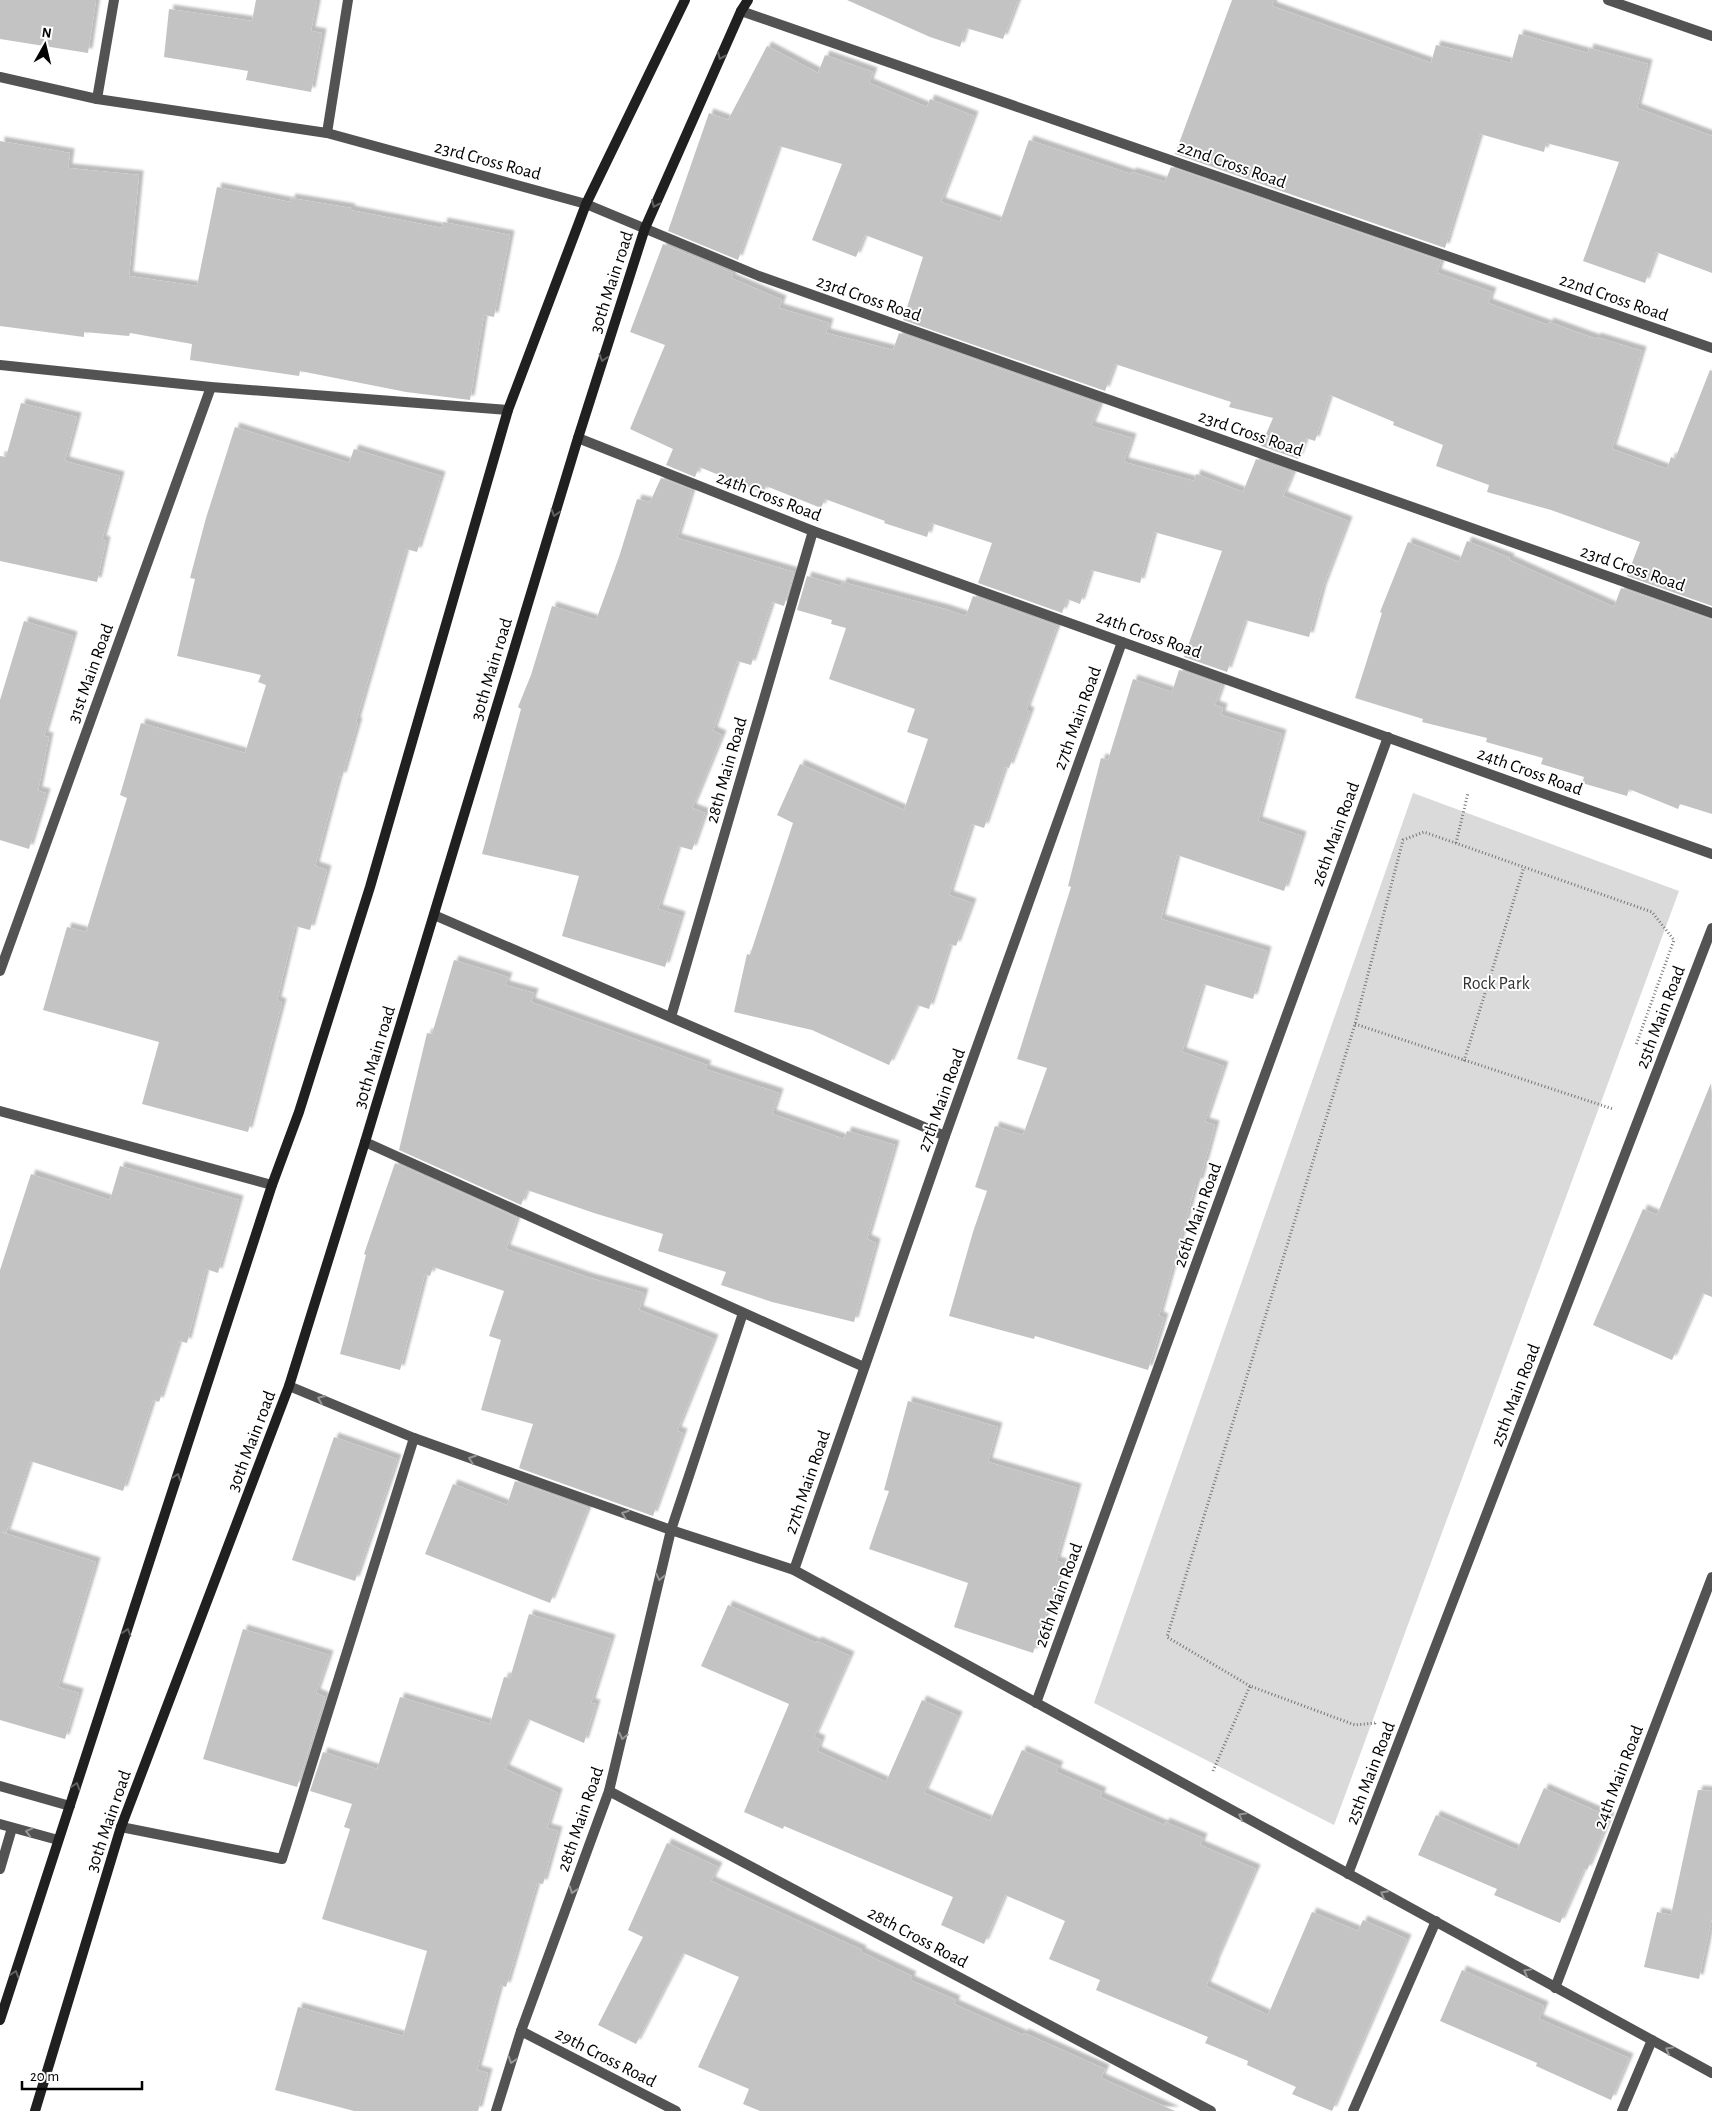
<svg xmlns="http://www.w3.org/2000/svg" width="1712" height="2111" font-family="'Alegreya Sans',sans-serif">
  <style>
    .green { fill: #dadada }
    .building { fill: #c3c3c3; filter: url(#shadow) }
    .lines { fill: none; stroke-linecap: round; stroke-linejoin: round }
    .path { stroke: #757575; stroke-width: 3; stroke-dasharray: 1 2.5; stroke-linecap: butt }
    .service { stroke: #535353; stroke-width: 10 }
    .minor { stroke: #535353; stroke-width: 10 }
    .secondary { stroke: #202020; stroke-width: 10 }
    .oneway { stroke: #636363 }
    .oneway2 { stroke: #989898 }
    .labels { text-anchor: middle; stroke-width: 4; stroke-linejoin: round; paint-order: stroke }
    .street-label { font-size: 18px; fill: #000; stroke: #fff }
    .park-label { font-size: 18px; fill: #313131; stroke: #fff }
  </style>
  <defs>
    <filter id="shadow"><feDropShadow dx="4.5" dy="-4.5" stdDeviation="1" flood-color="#0004"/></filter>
  </defs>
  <rect width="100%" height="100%" fill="#fff"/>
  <path class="green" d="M1413 793 1679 891 1334 1825 1094 1703Z"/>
  <g class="building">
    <path d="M0 0H96L88 53 0 39Z"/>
    <path d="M256 0H317L311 31 322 33 311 92 246 80 248 71 164 57 169 9 252 21Z"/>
    <path d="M847 0H1018L1003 39 966 28 960 47 930 37Z"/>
    <path d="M1232 0H1274L1272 6 1431 63 1436 45 1511 63 1519 34 1588 53 1589 48 1648 64 1637 108 1712 136V273L1656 252 1645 283 1583 261 1619 162 1546 143 1544 152 1480 134 1445 248 1175 154Z"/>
    <path d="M767 46 818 73 825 55 873 72 869 83 927 107 930 99 974 116 941 202 1000 222 1029 140 1131 174 1132 172 1165 182 1171 167 1441 261 1437 273 1492 292 1488 303 1548 325 1549 322 1596 339V337L1642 351 1612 449 1667 469 1671 457 1675 459 1710 370 1712 371V606L1627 576 1640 542 1551 510 1487 492 1489 485 1436 466 1443 445 1393 425 1394 422 1330 395 1315 441 1306 438 1298 459 1261 446 1273 418 1229 407 1231 402 1115 364 1105 391 903 320 923 257 865 235 856 257 812 240 842 164 779 146 738 260 668 231 709 113 728 120Z"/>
    <path d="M0 141 70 153 68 168 139 175 129 276 197 286 217 187 290 202 291 198 351 208 350 210 442 228 443 222 510 235 494 317 484 315 470 400 406 392 300 371 299 376 190 360 192 344 130 333 129 336 84 332V337L0 326Z"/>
    <path d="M663 244 733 273 731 278 782 300 779 308 829 323 826 333 893 350 899 333 1100 404 1091 426 1132 438 1124 462 1194 481 1196 474 1243 492 1256 459 1293 472 1283 496 1348 521 1322 589 1309 637 1245 620 1227 672 1184 657 1222 551 1154 532 1140 583 1091 570 1080 604 1067 599 1062 613 978 583 992 543 931 523 927 537 884 523 885 521 825 499 821 508 766 486 764 493 699 467 695 477 666 465 673 449 630 429 665 345 630 332Z"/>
    <path d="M21 403 77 417 65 461 120 476 102 540 106 541 97 582 0 561V456L6 457Z"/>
    <path d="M235 427 349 463 354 449 441 476 417 552 406 549 356 722H358L342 777 339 776 315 866 327 870 310 930 295 926 277 1001 282 1003 248 1132 142 1104 159 1042 43 1010 67 927 86 932 127 798 120 795 141 723 245 753 266 685 258 682 261 675 177 656 195 579 190 578 206 518Z"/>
    <path d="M661 478 692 490 677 538 794 572 784 606 772 602 751 665 737 661 713 731 722 735 692 808 705 813 692 850 678 846 658 909 681 916 665 967 562 936 579 876 482 854 521 709 518 707 531 675 552 606 596 620 619 557 637 499 650 502Z"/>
    <path d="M1467 541 1510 558 1509 560 1614 607 1621 588 1712 620V814L1680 804 1678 809 1629 789 1627 796 1582 783 1584 777 1541 764 1543 758 1486 742 1487 738 1422 722 1423 719 1355 698 1382 613 1380 612 1408 542 1459 562Z"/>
    <path d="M807 576 841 586 842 582 945 609 966 616 973 596 1057 626 1026 710 1030 712 1009 768 1005 767 984 828 972 824 949 895 972 903 956 946 950 944 929 1009 917 1005 889 1065 812 1030 734 1012 747 954 750 955 793 823 777 815 800 764 904 810 928 739 907 732 915 709 829 679 846 628 831 624 832 620 797 610Z"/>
    <path d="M24 621 73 636 44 736 49 737 38 791 46 793 29 849 0 840V700Z"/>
    <path d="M1179 670 1222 685 1215 705 1223 708 1221 715 1282 734 1258 821 1302 836 1284 891 1177 855 1161 919 1267 951 1253 999 1203 984 1182 1052 1224 1066 1205 1122 1215 1125 1199 1183H1196L1159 1316 1164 1318 1148 1370 1035 1336 1034 1339 949 1316 973 1232 987 1191 975 1187 995 1126 1023 1135 1047 1068 1017 1059 1071 887 1068 886 1101 758 1108 760 1133 679 1172 692Z"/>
    <path d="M454 960 508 977 505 985 534 993 531 1002 707 1065 705 1069 779 1093 772 1114 844 1139 847 1131 895 1145 867 1239 876 1243 854 1322 772 1302 721 1285 726 1272 658 1251 663 1234 594 1213 527 1190 521 1205 399 1150 427 1033 432 1034Z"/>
    <path d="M1711 1083 1712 1297 1702 1293 1672 1360 1593 1325 1643 1209 1657 1215Z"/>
    <path d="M395 1163 517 1218 506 1249 590 1278 644 1293 639 1310 714 1339 677 1431 683 1433 653 1516 519 1468 533 1424 481 1410 501 1340 489 1336 504 1291 433 1267 430 1276 425 1274 400 1370 340 1354 366 1255 364 1254Z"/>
    <path d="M120 1166 239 1200 218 1273 206 1269 187 1343 179 1341 159 1402 153 1400 123 1491 30 1461 6 1533 1 1532 96 1562 58 1687 79 1693 65 1739 0 1720V1270L31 1174 110 1200Z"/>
    <path d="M908 1401 998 1427 988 1462 1077 1488 1056 1561 1063 1563 1033 1653 954 1627 968 1583 869 1549 889 1491 884 1490Z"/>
    <path d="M334 1437 397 1459 355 1581 292 1560Z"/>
    <path d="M515 1481 588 1508 550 1603 425 1554 453 1484 507 1505Z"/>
    <path d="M728 1605 816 1643 817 1641 850 1656 814 1737 821 1740 817 1751 886 1782 922 1700 958 1716 924 1793 990 1821 1022 1750 1059 1766 1056 1772 1102 1792 1100 1797 1164 1825 1165 1822 1203 1838 1200 1845 1256 1869 1214 1965H1215L1206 1986 1268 2015 1312 1912 1358 1931 1363 1920 1407 1939 1332 2111 1292 2094 1296 2087 1247 2065 1248 2061 1205 2043 1208 2037 1096 1990 1100 1980 1049 1959 1065 1921 1005 1895 984 1944 941 1925 953 1897 784 1826 783 1829 744 1812 789 1704 701 1666Z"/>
    <path d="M529 1614 611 1639 591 1703 596 1704 584 1743 528 1719 505 1769 558 1793 547 1828 558 1831 543 1884 537 1883 506 1987 500 1985 477 2070 488 2073 478 2111H354L275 2090 298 2007 403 2036 427 1951 322 1919 350 1829 344 1827 352 1804 310 1791 323 1752 377 1769 400 1697 490 1724 504 1677 510 1678Z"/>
    <path d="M243 1629 329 1655 316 1693 325 1697 297 1787 203 1759Z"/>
    <path d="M1544 1788 1610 1817 1587 1870 1584 1869 1560 1923 1494 1895 1497 1889 1418 1855 1436 1815 1517 1850Z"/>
    <path d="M1698 1790 1712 1791V1918L1699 1979 1644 1967 1657 1912 1671 1915Z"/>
    <path d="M667 1843 718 1867 711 1881 862 1950 861 1952 912 1976 910 1980 956 2000 954 2004 1023 2035 1024 2033 1105 2069 1101 2078 1175 2111H760L743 2104 749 2089 698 2067 739 1977 683 1953 636 2044 598 2025 643 1937 628 1930Z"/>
    <path d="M1462 1970 1544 2006 1539 2019 1629 2058 1611 2100 1536 2066 1537 2063 1440 2021Z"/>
  </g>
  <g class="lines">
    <g class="path">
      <path d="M1456 843 1468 793"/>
      <path d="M1355 1024 1613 1109"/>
      <path d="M1464 1061 1524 867"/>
      <path d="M1250 1686 1167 1637 1355 1024 1403 840 1424 832 1652 912 1674 940 1636 1045"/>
      <path d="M1213 1771 1250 1686 1355 1725 1375 1723 1376 1721"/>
    </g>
    <g class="service">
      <path d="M0 1824 58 1840"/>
      <path d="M0 1869 12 1828"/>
    </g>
    <g class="minor">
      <path d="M1608 0 1712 36"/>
      <path d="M741 11 1712 348"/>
      <path d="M0 77 97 99 327 133 586 204 759 276 1712 613"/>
      <path d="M97 99 114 0"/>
      <path d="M327 133 348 0"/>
      <path d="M0 365 211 387 508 410"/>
      <path d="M578 438 813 531 1712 854"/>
      <path d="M434 915 945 1136"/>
      <path d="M0 971 211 387"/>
      <path d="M671 1017 813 531"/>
      <path d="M0 1111 272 1185"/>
      <path d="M365 1142 864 1367"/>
      <path d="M289 1386 414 1438 671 1530 794 1570 1712 2073"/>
      <path d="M794 1570 945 1136 1122 642"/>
      <path d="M1036 1703 1388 737"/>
      <path d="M0 1786 70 1806"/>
      <path d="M609 1791 1211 2111"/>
      <path d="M121 1827 282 1859 414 1438"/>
      <path d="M1348 1874 1712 928"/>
      <path d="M1555 1988 1712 1577"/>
      <path d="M521 2031 676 2111"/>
      <path d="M496 2111 521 2031 609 1791 671 1530 743 1313"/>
      <path d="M1353 2111 1436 1921"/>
      <path d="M1622 2111 1652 2040"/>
    </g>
    <g class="secondary">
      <path d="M0 2020 272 1185 299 1112 370 887 508 410 586 204 685 0"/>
      <path d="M35 2111 121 1827 289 1386 365 1142 578 438 645 228 741 11 748 0"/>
    </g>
  </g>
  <defs><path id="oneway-chevron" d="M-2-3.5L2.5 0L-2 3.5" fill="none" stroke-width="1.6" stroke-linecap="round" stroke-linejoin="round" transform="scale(1.25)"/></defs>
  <g class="oneway">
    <use href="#oneway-chevron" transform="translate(721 56) rotate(114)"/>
    <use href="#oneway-chevron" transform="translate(655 204) rotate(114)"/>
    <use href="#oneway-chevron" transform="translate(603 358) rotate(108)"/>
    <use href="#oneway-chevron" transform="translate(555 513) rotate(107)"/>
    <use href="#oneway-chevron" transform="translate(177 1477) rotate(-72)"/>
    <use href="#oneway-chevron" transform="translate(127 1632) rotate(-72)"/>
    <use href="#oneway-chevron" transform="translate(76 1786) rotate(-72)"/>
    <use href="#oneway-chevron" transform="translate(15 1974) rotate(-72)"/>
  </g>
  <g class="oneway2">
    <use href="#oneway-chevron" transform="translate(321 1399) rotate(-157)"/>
    <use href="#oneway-chevron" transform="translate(472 1459) rotate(-160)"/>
    <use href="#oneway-chevron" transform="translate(625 1514) rotate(-160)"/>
    <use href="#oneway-chevron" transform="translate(660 1577) rotate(103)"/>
    <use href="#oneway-chevron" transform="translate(623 1736) rotate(103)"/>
    <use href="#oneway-chevron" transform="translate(1242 1816) rotate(-151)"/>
    <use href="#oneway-chevron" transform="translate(29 1832) rotate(-165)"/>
    <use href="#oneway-chevron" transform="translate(573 1890) rotate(110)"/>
    <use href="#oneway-chevron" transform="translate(1384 1894) rotate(-152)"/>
    <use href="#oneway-chevron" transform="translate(1527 1972) rotate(-151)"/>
    <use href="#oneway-chevron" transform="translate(1669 2050) rotate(-151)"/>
    <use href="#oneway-chevron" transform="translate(512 2060) rotate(108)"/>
  </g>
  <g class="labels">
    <g class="street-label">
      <text transform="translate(488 160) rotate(15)" y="6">23rd Cross Road</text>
      <text transform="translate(1232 164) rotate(19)" y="6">22nd Cross Road</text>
      <text transform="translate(611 282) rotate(-72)" y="6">30th Main road</text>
      <text transform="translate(1614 297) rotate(19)" y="6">22nd Cross Road</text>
      <text transform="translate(869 298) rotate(19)" y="6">23rd Cross Road</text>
      <text transform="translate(1251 433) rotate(19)" y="6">23rd Cross Road</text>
      <text transform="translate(769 496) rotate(21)" y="6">24th Cross Road</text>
      <text transform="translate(1633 568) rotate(19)" y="6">23rd Cross Road</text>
      <text transform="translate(1149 634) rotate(20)" y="6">24th Cross Road</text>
      <text transform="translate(491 669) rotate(-73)" y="6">30th Main road</text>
      <text transform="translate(90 673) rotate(-70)" y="6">31st Main Road</text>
      <text transform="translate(1077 718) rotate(-70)" y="6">27th Main Road</text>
      <text transform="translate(726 770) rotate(-74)" y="6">28th Main Road</text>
      <text transform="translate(1530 771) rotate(20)" y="6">24th Cross Road</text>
      <text transform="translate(1335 834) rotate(-70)" y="6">26th Main Road</text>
      <text transform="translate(1660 1017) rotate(-69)" y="6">25th Main Road</text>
      <text transform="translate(374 1057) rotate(-73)" y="6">30th Main road</text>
      <text transform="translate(941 1100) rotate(-70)" y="6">27th Main Road</text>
      <text transform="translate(1197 1215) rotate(-70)" y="6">26th Main Road</text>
      <text transform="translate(1515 1395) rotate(-69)" y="6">25th Main Road</text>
      <text transform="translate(251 1441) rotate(-69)" y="6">30th Main road</text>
      <text transform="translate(807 1482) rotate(-71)" y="6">27th Main Road</text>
      <text transform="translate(1058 1595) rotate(-70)" y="6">26th Main Road</text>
      <text transform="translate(1370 1773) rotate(-69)" y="6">25th Main Road</text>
      <text transform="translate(1618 1777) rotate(-69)" y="6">24th Main Road</text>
      <text transform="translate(580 1819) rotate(-71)" y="6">28th Main Road</text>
      <text transform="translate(108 1821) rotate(-71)" y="6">30th Main road</text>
      <text transform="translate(918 1937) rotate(28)" y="6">28th Cross Road</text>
      <text transform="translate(606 2057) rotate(27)" y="6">29th Cross Road</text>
    </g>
    <g class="park-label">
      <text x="1496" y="989">Rock Park</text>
    </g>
  </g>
  <g transform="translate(45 45) rotate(8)" stroke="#ffffff" stroke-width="4" paint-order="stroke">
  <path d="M0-4L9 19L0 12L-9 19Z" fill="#000000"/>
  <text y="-8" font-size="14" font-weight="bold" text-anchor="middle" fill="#000000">N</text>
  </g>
  <path d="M22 2081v8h120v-8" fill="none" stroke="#000000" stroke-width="2.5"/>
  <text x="30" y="2081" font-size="15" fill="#000000" stroke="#ffffff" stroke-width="4" paint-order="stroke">20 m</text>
</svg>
